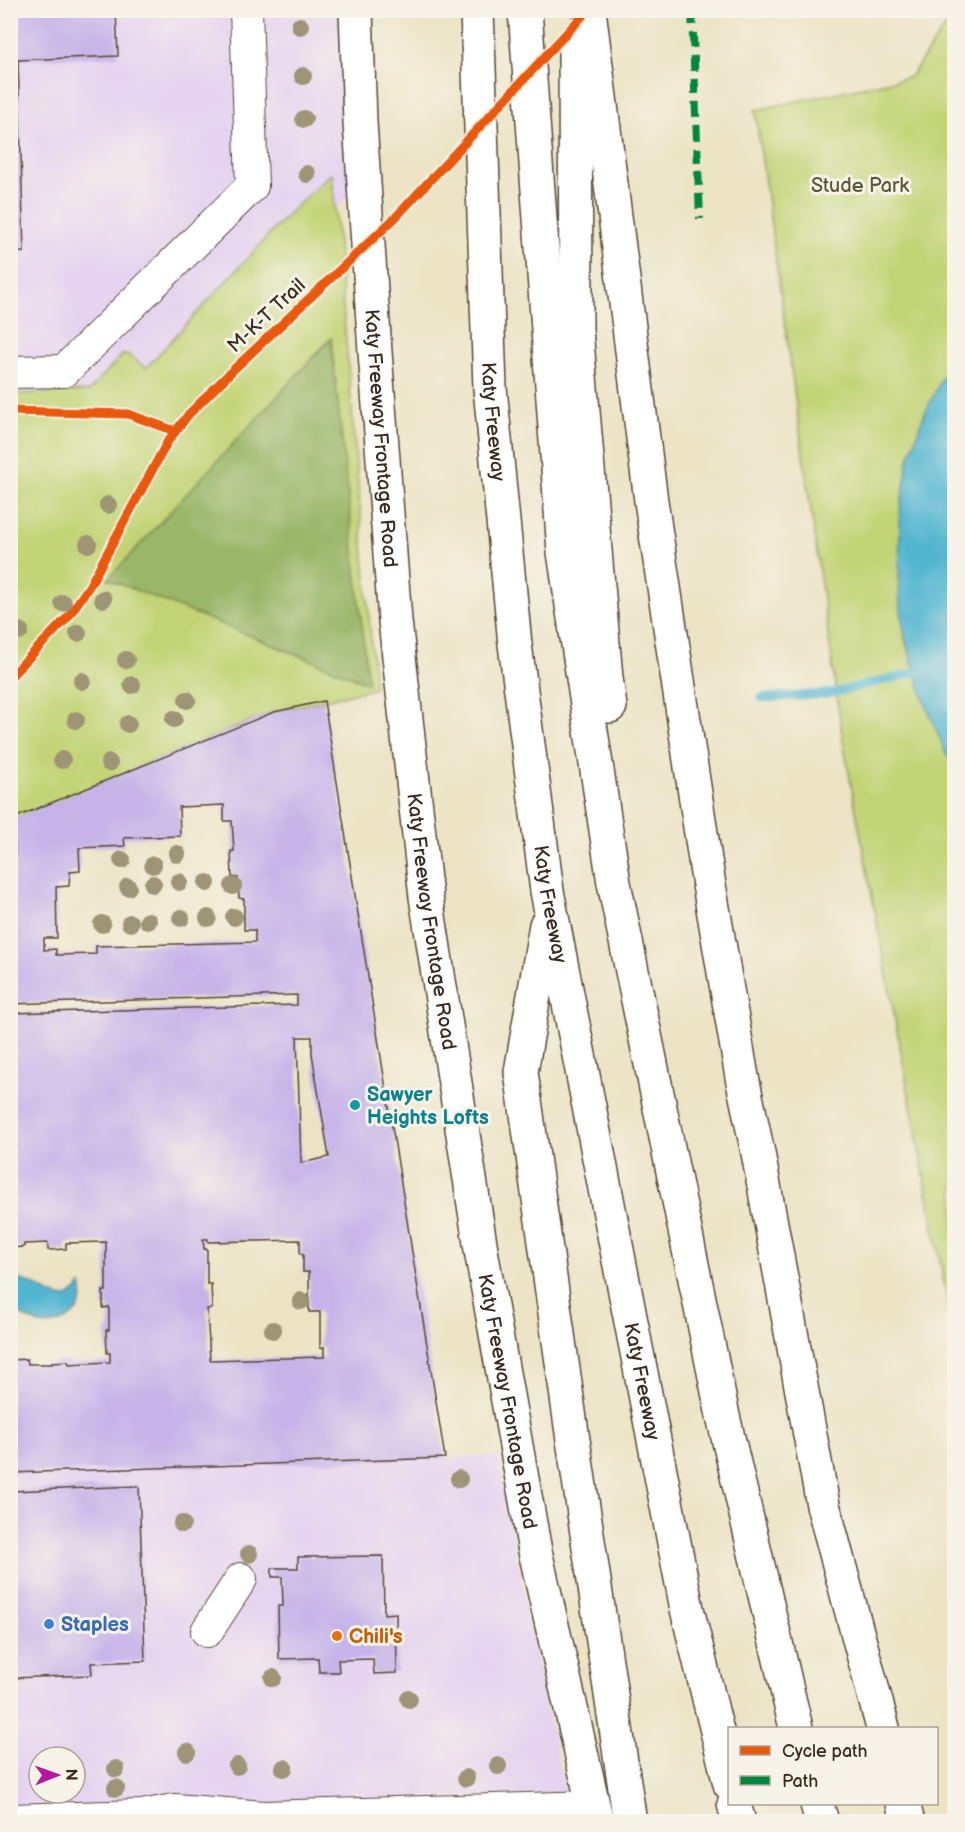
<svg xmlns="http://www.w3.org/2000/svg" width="965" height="1832" font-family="'Balsamiq Sans',sans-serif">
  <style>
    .built { fill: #e5d3f0; fill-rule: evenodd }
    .green { fill: #c3d476; stroke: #7f7f4a; stroke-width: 1.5 }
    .forest { fill: #9ab667; stroke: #6a7042; stroke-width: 1.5 }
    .water { fill: #52b6d1; stroke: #467078; stroke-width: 1.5 }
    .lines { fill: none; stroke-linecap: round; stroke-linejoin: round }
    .stream { stroke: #52b6d1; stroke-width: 9 }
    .building { fill: #c6b4e9; fill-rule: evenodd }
    .minor-casing { stroke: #564637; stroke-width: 34 }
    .major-casing { stroke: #564637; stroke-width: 36 }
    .highway-casing { stroke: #564637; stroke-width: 36 }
    .minor { stroke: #fff; stroke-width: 32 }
    .major { stroke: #fff; stroke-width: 33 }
    .highway { stroke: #fff; stroke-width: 33 }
    .quiet { stroke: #00873e; stroke-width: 8; stroke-dasharray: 15 8; stroke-linecap: butt }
    .cycleway-casing { stroke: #f7f3e8; stroke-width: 13 }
    .cycleway { stroke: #e8590c; stroke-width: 9 }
    .tree { fill: #9d9575 }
    .culture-dot { fill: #0f9aa8; stroke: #f7f3e8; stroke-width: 2 }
    .shop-dot { fill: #3f7fe0; stroke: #f7f3e8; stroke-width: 2 }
    .food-dot { fill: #e8710a; stroke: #f7f3e8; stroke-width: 2 }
    .labels { text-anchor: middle; stroke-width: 6; stroke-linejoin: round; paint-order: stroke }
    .park-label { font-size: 20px; fill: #5d5434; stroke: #f7f3e8 }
    .street-label { font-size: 20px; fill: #3b2a1e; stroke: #f7f3e8 }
    .culture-label { font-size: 20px; font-weight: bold; fill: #0d838f; stroke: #f7f3e8; text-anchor: start }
    .shop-label { font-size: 20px; font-weight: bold; fill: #366cbe; stroke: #f7f3e8; text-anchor: start }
    .food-label { font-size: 20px; font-weight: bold; fill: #c56008; stroke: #f7f3e8; text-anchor: start }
  </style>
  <rect width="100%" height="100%" fill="#f7f3e8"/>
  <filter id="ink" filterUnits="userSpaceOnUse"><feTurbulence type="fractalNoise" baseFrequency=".0167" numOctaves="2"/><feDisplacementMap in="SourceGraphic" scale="12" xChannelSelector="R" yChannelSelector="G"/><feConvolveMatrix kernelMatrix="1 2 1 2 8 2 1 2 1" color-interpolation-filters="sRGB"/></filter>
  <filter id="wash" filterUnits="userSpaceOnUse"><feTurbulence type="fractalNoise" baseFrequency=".008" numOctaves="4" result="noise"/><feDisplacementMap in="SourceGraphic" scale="24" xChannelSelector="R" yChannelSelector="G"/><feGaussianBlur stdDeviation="1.35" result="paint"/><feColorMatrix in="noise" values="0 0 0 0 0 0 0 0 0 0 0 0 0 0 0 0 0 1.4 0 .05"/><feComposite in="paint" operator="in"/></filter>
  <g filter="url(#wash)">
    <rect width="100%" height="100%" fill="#ece4c5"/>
    <g class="built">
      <path d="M11 11H346L354 190 163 401 11 647Z"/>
      <path d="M499 1456 539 1674 564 1785 575 1821H11L10 1473ZM39 1757H75V1793H39Z"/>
    </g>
    <g class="green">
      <path d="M954 14V1336L843 741 755 110 910 77Z"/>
      <path d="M332 173 375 688 274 712 11 820 10 394 89 391 122 355H129L146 368 291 211Z"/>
    </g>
    <path class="forest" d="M331 338 368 683 108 579Z"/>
    <g class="water">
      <path d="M954 353V766L945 752 924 700 905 639 899 597 900 510 908 462 923 417Z"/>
      <path d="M11 1278C19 1279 26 1281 34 1285 53 1294 65 1308 81 1285 89 1309 62 1329 40 1324 30 1321 19 1314 11 1307Z"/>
    </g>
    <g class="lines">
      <path class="stream" d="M762 698 828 694 927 670"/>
    </g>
    <g id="blocks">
      <g class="building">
        <path d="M10 10H116L118 56 18 60 24 252 10 253Z"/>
        <path d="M324 701 445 1458 10 1473 11 1360 27 1359 28 1364H52V1362L68 1361 69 1364 110 1362V1353H107L106 1330H109V1307L103 1308V1291H106V1242L66 1243V1249L48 1250V1243L24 1244V1247L10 1248V1013L297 1005V995L10 1004V857L15 859 14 818 274 712ZM224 805V821H232L234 851H231L232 877 238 878 239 898 244 899V930H255V942L96 946V954L56 955V949L44 950V938H57L56 887 69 886 70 872 80 871 79 848 125 846 124 838 180 836 179 807ZM297 1037H312V1054L329 1157 301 1163ZM203 1239H208V1242L300 1240V1254H303V1272H309V1312H320V1348L324 1347V1357L210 1360 207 1309 212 1308 211 1284H207V1249H204Z"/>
        <path d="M139 1486 145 1661 91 1663 92 1675 10 1678V1491Z"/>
        <path d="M383 1556 384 1614 396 1613 397 1673 374 1674 373 1659 338 1660 339 1672H319L318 1658 279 1659 278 1606H283L282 1577H272V1568H298V1557Z"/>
      </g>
    </g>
  </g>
  <g filter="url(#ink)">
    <use href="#blocks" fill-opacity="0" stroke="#564637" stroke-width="1.5"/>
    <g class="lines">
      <defs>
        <g id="minor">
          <path d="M10 372 64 371 252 186 246 10"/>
          <path d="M207 1631 241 1579"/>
          <path d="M10 1820 142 1816 174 1810 264 1817 593 1807"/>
        </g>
        <g id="major">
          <path id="s1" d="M356 10 360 122 375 352 395 621 426 897 482 1256 535 1551 597 1822"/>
        </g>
        <g id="highway">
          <path id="s2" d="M477 10 490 388 515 644 547 891 687 1609 730 1784"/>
          <path d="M525 10 564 552 614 883 723 1416 796 1728"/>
          <path d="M589 10 651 501 707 873 742 1077 758 1153 823 1505 883 1728"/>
          <path d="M575 42 576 330 606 678 610 706"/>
          <path d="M546 925 521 1072 572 1433 630 1822"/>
          <path d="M734 1804 739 1822"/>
          <path d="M817 1804 822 1822"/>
          <path d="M903 1804 908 1822"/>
        </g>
      </defs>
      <use href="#minor" class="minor-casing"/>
      <use href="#major" class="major-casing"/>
      <use href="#highway" class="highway-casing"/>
      <use href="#minor" class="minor"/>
      <use href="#major" class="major"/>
      <use href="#highway" class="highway"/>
      <path class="quiet" d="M692 10 700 219"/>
      <defs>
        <g id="cycleway">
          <path d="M10 411 128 414 175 431"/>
          <path d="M10 677 68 617 90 585 168 441 189 414 233 370 395 218 588 10"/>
        </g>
      </defs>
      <use href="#cycleway" class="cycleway-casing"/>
      <use href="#cycleway" class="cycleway"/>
    </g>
    <g class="tree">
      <circle cx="300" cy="26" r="9"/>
      <circle cx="303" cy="76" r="9"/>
      <circle cx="304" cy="119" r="9"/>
      <circle cx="307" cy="174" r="9"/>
      <circle cx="108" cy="505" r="9"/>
      <circle cx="88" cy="544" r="9"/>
      <circle cx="103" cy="599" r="9"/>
      <circle cx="63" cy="603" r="9"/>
      <circle cx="20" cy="631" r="9"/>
      <circle cx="78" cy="633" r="9"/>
      <circle cx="126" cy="660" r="9"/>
      <circle cx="82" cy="681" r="9"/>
      <circle cx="132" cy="685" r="9"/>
      <circle cx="187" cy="700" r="9"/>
      <circle cx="174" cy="719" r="9"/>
      <circle cx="76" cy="720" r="9"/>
      <circle cx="128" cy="724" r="9"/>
      <circle cx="62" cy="760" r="9"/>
      <circle cx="109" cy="763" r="9"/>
      <circle cx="177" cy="854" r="9"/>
      <circle cx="122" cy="860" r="9"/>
      <circle cx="153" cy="865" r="9"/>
      <circle cx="179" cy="882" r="9"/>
      <circle cx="207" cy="883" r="9"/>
      <circle cx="153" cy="884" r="9"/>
      <circle cx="233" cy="886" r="9"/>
      <circle cx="128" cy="887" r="9"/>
      <circle cx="234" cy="917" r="9"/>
      <circle cx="181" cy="918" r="9"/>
      <circle cx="208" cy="918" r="9"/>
      <circle cx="148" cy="921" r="9"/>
      <circle cx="130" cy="923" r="9"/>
      <circle cx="102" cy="924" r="9"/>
      <circle cx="301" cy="1301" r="9"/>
      <circle cx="273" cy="1330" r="9"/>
      <circle cx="459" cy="1479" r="9"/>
      <circle cx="182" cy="1524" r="9"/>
      <circle cx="249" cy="1554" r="9"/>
      <circle cx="273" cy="1678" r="9"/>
      <circle cx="409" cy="1699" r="9"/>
      <circle cx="187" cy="1752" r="9"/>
      <circle cx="237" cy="1766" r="9"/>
      <circle cx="498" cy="1766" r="9"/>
      <circle cx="284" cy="1768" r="9"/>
      <circle cx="116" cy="1769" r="9"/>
      <circle cx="466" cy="1778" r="9"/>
      <circle cx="116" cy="1788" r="9"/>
    </g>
  </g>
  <circle class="culture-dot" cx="355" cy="1105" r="6"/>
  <circle class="shop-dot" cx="49" cy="1624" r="6"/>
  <circle class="food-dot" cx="337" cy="1636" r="6"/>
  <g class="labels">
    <g class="park-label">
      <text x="860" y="192">Stude Park</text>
    </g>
    <g class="street-label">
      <text transform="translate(266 315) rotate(-43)" y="7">M-K-T Trail</text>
      <text dy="7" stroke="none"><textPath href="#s2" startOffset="412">Katy Freeway</textPath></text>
      <text dy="7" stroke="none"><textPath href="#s1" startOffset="429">Katy Freeway Frontage Road</textPath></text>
      <text dy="7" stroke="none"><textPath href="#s2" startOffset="898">Katy Freeway</textPath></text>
      <text dy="7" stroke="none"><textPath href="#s1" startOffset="915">Katy Freeway Frontage Road</textPath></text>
      <text dy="7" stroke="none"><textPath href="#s2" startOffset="1384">Katy Freeway</textPath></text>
      <text dy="7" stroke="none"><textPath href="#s1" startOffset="1401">Katy Freeway Frontage Road</textPath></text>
    </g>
    <g class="culture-label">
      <text x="367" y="1101">Sawyer<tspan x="367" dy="23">Heights Lofts</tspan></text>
    </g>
    <g class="shop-label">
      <text x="61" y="1631">Staples</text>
    </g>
    <g class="food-label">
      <text x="349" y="1643">Chili's</text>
    </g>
  </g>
  <rect width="965" height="1832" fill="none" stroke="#f7f3e8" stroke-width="36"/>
  <rect x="728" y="1727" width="210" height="78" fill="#f7f3e8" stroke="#aca397" stroke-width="1.5"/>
  <rect x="740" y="1746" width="30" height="9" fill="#e8590c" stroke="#aca397" stroke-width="1.5"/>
  <text x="782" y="1757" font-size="18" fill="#3b2a1e">Cycle path</text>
  <rect x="740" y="1776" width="30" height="9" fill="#00873e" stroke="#aca397" stroke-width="1.5"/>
  <text x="782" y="1787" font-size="18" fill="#3b2a1e">Path</text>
  <g transform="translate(57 1775) rotate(89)"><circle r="28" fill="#f7f3e8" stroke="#aca397" stroke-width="1.5"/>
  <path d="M0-4.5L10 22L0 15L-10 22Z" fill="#b5179e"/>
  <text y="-9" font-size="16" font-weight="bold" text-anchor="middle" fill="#3b2a1e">N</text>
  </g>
</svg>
